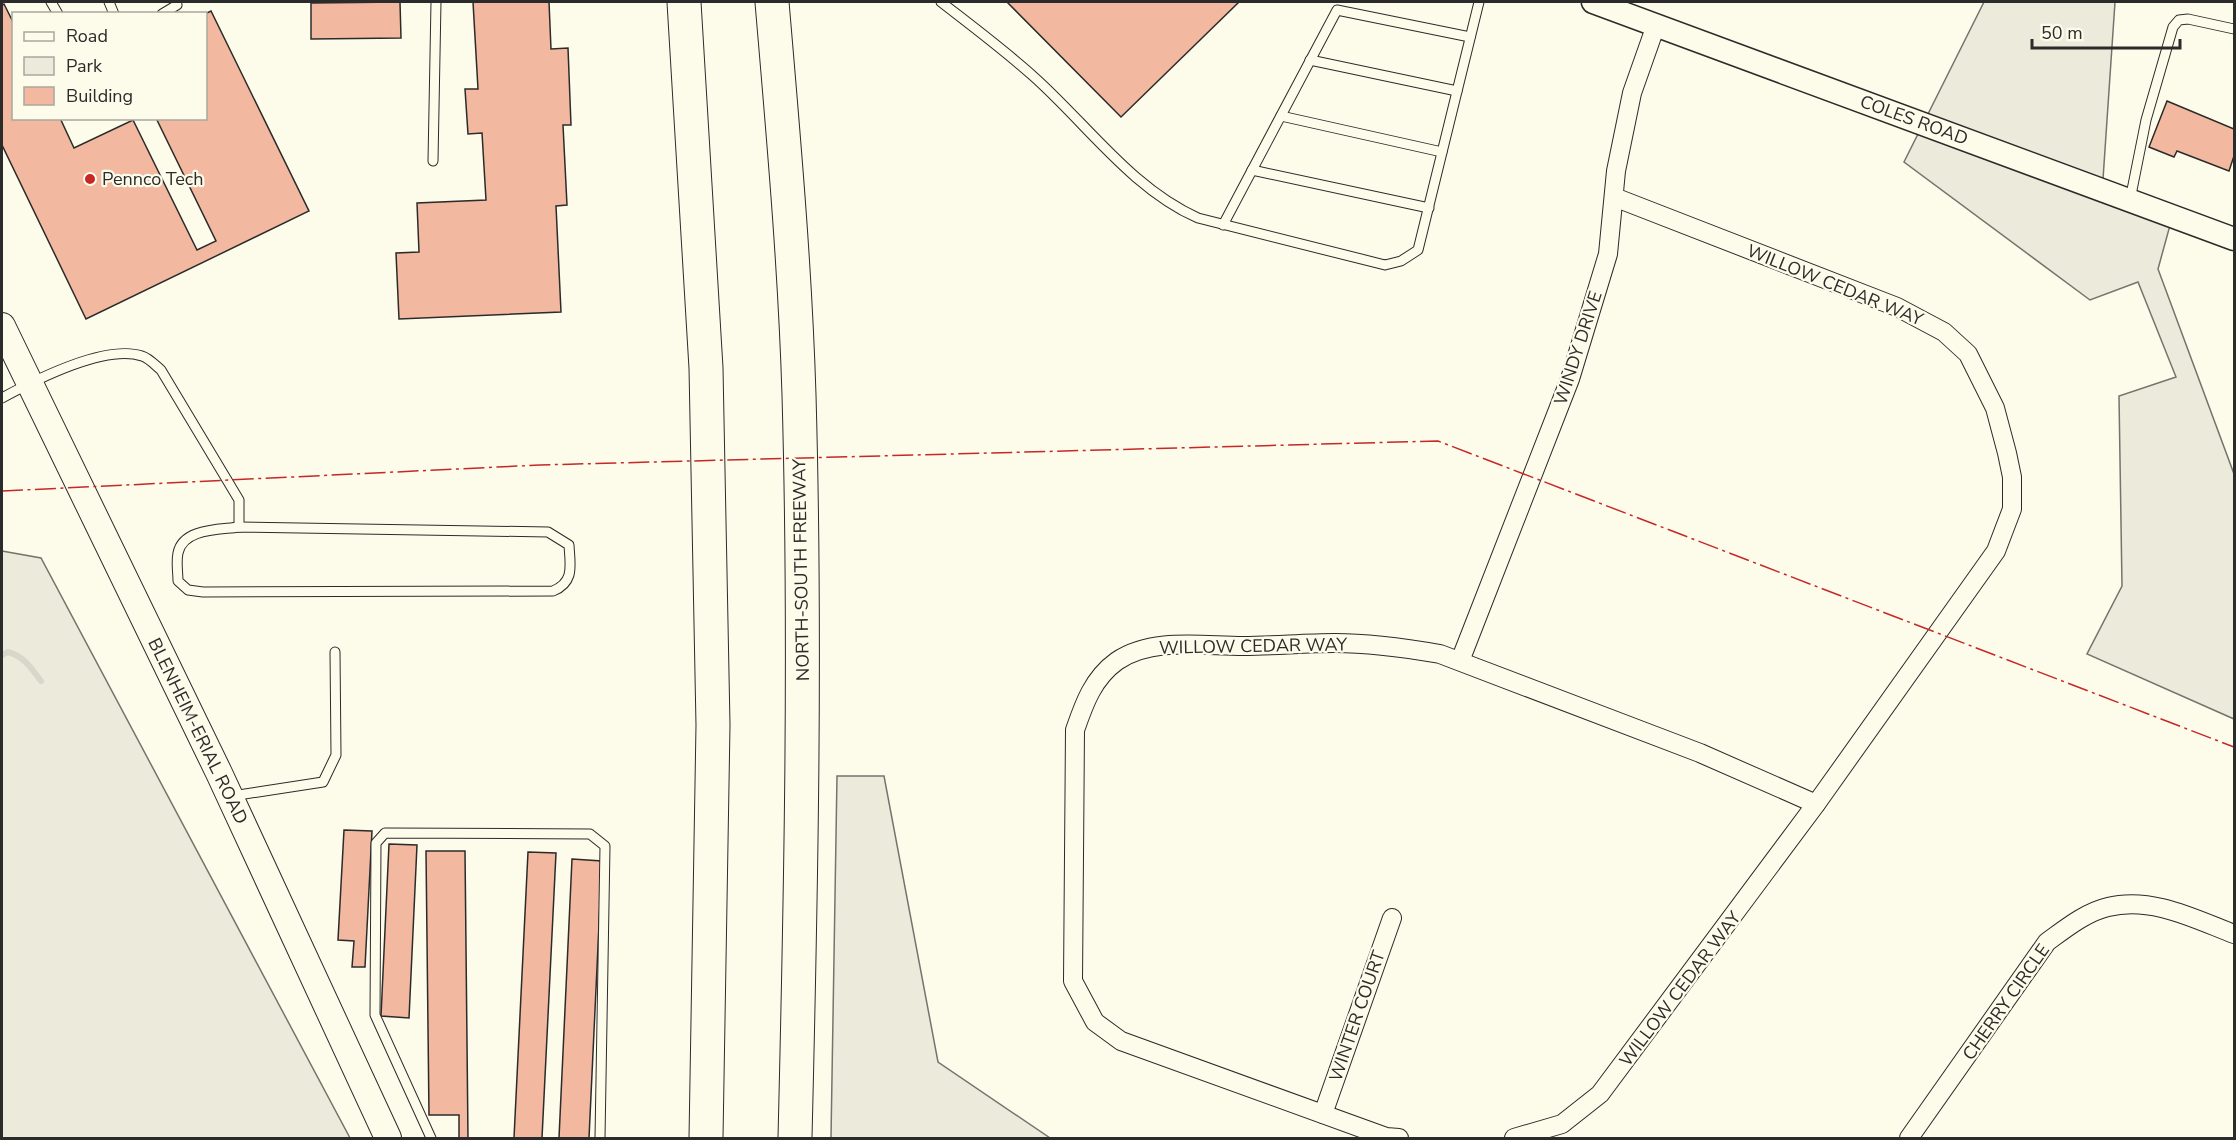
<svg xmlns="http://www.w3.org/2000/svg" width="2236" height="1140" font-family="'Nunito Sans',sans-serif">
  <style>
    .green { fill: #ecebdb; stroke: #74746e; stroke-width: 1.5 }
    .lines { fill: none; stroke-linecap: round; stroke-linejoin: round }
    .stream { stroke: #d8d7c9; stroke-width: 6 }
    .building { fill: #f2b8a0; stroke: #2b2b2b; stroke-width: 1.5 }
    .service-casing { stroke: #2b2b2b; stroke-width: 11 }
    .minor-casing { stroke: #2b2b2b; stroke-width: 20 }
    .tertiary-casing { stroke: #2b2b2b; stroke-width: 25 }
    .secondary-casing { stroke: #2b2b2b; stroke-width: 28 }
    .motorway-casing { stroke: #2b2b2b; stroke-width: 35 }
    .service { stroke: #fdfbea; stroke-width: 9 }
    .minor { stroke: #fdfbea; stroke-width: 18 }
    .tertiary { stroke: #fdfbea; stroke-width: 22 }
    .secondary { stroke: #fdfbea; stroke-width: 26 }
    .motorway { stroke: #fdfbea; stroke-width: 33 }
    .power { stroke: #c62828; stroke-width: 1.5; stroke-dasharray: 21 4.5 3 4.5; stroke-linecap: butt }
    .poi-dot { fill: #c62828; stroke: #fdfbea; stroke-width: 2 }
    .labels { text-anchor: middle; stroke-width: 4.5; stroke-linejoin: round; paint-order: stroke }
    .street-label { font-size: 18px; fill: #2b2b2b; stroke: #fdfbea }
    .poi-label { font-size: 18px; fill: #2b2b2b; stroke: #fdfbea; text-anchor: start }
  </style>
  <rect width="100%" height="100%" fill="#fdfbea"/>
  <g class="green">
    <path d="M1984 2H2115L2102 194 2172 218 2158 269 2234 474V719L2087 654 2122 586 2119 396 2176 377 2138 282 2090 300 1904 162Z"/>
    <path d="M2 551 41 558 350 1138H2Z"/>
    <path d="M837 776H884L938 1062 1050 1138H831Z"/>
  </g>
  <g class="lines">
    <path class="stream" d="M2 655 8 652C25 657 31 668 41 681"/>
  </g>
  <g class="building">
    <path d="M400 2 401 38 311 39V3Z"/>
    <path d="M473 2H549L551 49 568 48 571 125H563L567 205 556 206 561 312 399 319 396 253 419 252 417 203 486 200 482 133 468 134 465 89H478Z"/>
    <path d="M1007 2H1239L1121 117Z"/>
    <path d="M4 4 14 24V118H60L74 148 133 120 197 250 216 241 156 118H206L205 14 211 11 309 211 86 319 2 145V5Z"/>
    <path d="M2167 101 2234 129V156L2229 171 2177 151 2174 157 2149 147Z"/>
    <path d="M344 830 372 831 365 967H352L354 941 338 940Z"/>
    <path d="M389 844 417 845 409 1018 381 1016Z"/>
    <path d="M426 851H465L468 1138H459V1115H429Z"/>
    <path d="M528 852 556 853 542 1138H514Z"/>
    <path d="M572 859 602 861 589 1138H559Z"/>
  </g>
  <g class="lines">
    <defs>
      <g id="service">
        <path d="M51 2 58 14"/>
        <path d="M109 2 114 14"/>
        <path d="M941 2C972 26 1004 50 1033 76 1086 123 1132 189 1198 218L1385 265 1401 261 1418 250 1479 2"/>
        <path d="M162 14 177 5 176 2"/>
        <path d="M1310 60 1457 91"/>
        <path d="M1281 116 1442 152"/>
        <path d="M433 161 436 2"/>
        <path d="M1252 170 1429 208"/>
        <path d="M2130 200 2146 120 2173 27 2179 20 2188 19 2234 29"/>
        <path d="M1223 225 1337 10 1470 37"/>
        <path d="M2 398C35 380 105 344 142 356 149 358 156 366 161 370L239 500V527"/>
        <path d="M239 527 548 532 569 545C570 565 575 582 553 591L203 592 188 590 178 581C178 573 176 562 178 553 183 528 220 530 239 527Z"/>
        <path d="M232 796 323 782 336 755 335 652"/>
        <path d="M431 1138 375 1015 376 843 385 833 590 834 605 846 600 1138"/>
      </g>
      <g id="minor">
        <path d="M1460 661 1570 379 1608 254 1616 171 1632 93 1656 25"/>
        <path d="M1323 1114 1392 918"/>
        <path d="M1399 1138 1386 1137 1121 1041 1095 1022 1073 981 1075 730C1084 704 1093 678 1117 661 1152 637 1203 646 1243 646 1274 646 1304 643 1335 643 1370 643 1405 648 1440 654L1700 753 1816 804"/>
        <path d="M1514 1138 1562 1124 1600 1094 1816 804 1996 551 2012 509V477L2007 453 1995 408 1968 354 1944 332 1897 307 1614 197"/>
        <path d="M1909 1138 2047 942C2065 929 2086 912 2108 907 2151 896 2195 919 2234 934"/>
      </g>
      <path id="tertiary" d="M1593 2 2234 239"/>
      <path id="secondary" d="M2 326 219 773 388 1138"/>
      <g id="motorway">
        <path d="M684 2 706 368 713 725 706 1138"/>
        <path d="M772 2C783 132 795 264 799 395 806 643 801 891 795 1138"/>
      </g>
    </defs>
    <use href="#service" class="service-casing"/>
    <use href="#minor" class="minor-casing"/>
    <use href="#tertiary" class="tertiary-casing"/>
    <use href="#secondary" class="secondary-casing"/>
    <use href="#motorway" class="motorway-casing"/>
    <use href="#service" class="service"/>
    <use href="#minor" class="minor"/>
    <use href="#tertiary" class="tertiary"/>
    <use href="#secondary" class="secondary"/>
    <use href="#motorway" class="motorway"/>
    <path class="power" d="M2 491 540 465 1438 441 2234 747"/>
  </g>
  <circle class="poi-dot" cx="90" cy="179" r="6"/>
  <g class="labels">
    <g class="street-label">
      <text transform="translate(1914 120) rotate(20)" y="6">COLES ROAD</text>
      <text transform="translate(1835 285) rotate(22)" y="6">WILLOW CEDAR WAY</text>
      <text transform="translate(1578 348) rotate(-72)" y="6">WINDY DRIVE</text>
      <text transform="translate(801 570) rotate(-91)" y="6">NORTH-SOUTH FREEWAY</text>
      <text transform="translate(1253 646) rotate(-1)" y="6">WILLOW CEDAR WAY</text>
      <text transform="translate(198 731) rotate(64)" y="6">BLENHEIM-ERIAL ROAD</text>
      <text transform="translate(1680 989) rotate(-53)" y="6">WILLOW CEDAR WAY</text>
      <text transform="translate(2006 1002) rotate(-55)" y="6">CHERRY CIRCLE</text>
      <text transform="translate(1357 1016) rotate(-71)" y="6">WINTER COURT</text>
    </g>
    <g class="poi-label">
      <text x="102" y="185">Pennco Tech</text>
    </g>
  </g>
  <rect width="2236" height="1140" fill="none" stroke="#2b2b2b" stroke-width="6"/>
  <rect x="12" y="12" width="195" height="108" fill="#fdfbea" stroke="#a9a89e" stroke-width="1.5"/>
  <rect x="24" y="32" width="30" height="9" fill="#fdfbea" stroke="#a9a89e" stroke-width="1.5"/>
  <text x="66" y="42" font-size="18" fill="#2b2b2b">Road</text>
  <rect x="24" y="57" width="30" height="18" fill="#ecebdb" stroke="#a9a89e" stroke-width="1.5"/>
  <text x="66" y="72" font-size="18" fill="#2b2b2b">Park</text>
  <rect x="24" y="87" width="30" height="18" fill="#f2b8a0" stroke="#a9a89e" stroke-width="1.5"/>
  <text x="66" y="102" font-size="18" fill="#2b2b2b">Building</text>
  <path d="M2032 39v9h148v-9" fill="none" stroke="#2b2b2b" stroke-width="3"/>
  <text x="2041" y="39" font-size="18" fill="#2b2b2b" stroke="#fdfbea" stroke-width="4.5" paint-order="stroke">50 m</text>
</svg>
